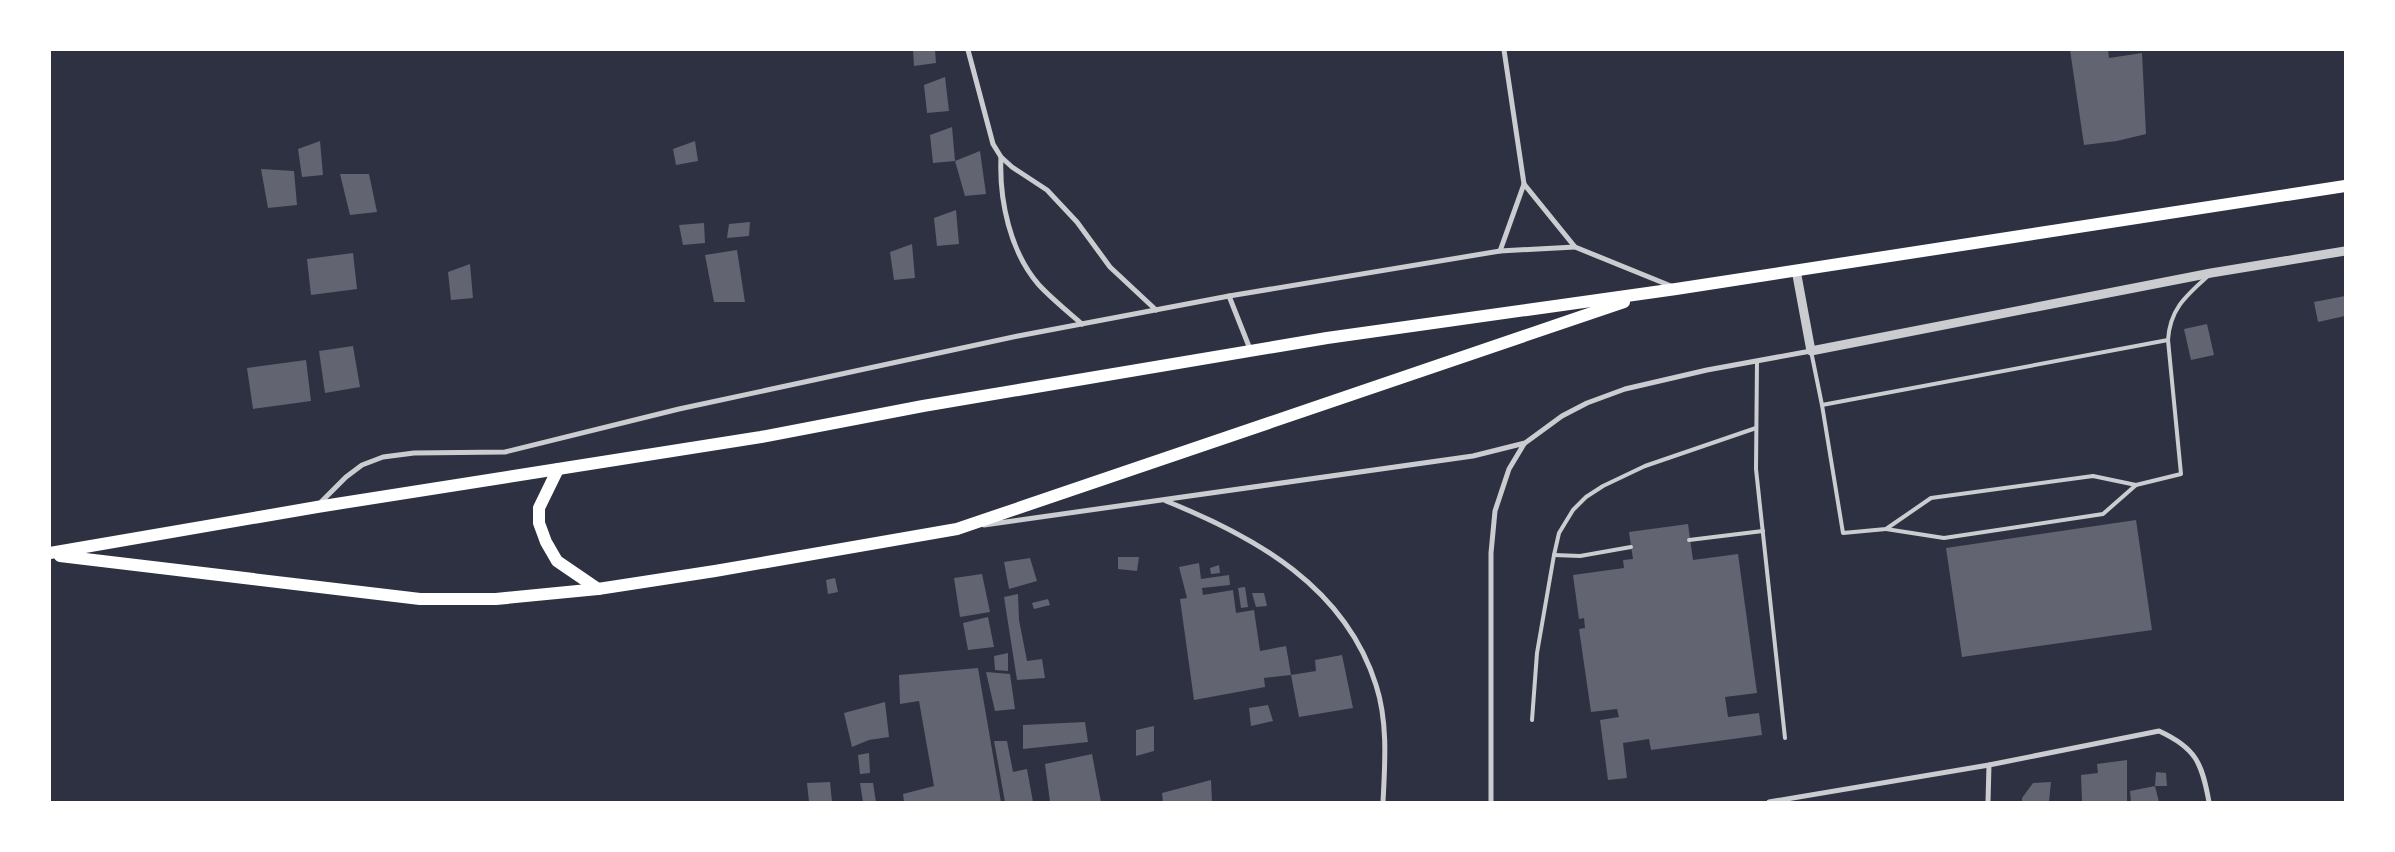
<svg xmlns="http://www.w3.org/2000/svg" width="2395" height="852" font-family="Roboto,sans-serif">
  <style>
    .building { fill: #626471 }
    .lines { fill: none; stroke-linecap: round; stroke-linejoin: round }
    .service { stroke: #caccd0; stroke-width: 4 }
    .minor { stroke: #caccd0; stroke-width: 5 }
    .tertiary { stroke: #caccd0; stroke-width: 9 }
    .primary { stroke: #fff; stroke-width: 12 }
  </style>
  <rect width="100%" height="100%" fill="#2d3142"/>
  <g class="building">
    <path d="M913 50H935L936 63 914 66Z"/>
    <path d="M2070 50H2108L2109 58 2142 53 2146 134 2117 141 2084 145Z"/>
    <path d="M945 77 949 111 927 113 924 85Z"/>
    <path d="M952 127 955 161 933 163 930 135Z"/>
    <path d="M320 141 323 175 302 177 298 149Z"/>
    <path d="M695 141 698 161 676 165 673 149Z"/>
    <path d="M980 151 986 194 965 196 955 161Z"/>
    <path d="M261 169 294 171 297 205 268 208Z"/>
    <path d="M340 174H369L377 212 350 215Z"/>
    <path d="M956 210 959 244 937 246 934 218Z"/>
    <path d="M750 222 749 236 727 238 729 224Z"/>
    <path d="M704 223 705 243 683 245 679 225Z"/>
    <path d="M912 244 915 278 894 280 890 252Z"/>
    <path d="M737 250 745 302H714L705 255Z"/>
    <path d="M353 253 357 289 311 295 307 259Z"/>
    <path d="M470 264 473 298 451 300 448 272Z"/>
    <path d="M2345 296V316L2318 322 2314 302Z"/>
    <path d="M2207 324 2214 355 2191 360 2184 329Z"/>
    <path d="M353 346 360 387 325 393 319 351Z"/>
    <path d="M306 360 311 401 253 409 247 368Z"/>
    <path d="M2136 520 2152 630 1962 657 1946 548Z"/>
    <path d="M1688 524 1693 560 1738 554 1757 693 1725 697 1728 717 1759 713 1762 735 1651 750 1649 739 1623 743 1627 778 1608 780 1600 720 1619 717 1617 709 1591 712 1579 629 1585 628 1584 618 1579 619 1573 575 1624 568 1623 560 1633 559 1629 532Z"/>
    <path d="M1118 557H1139L1137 571 1118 569Z"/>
    <path d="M1030 558 1037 581 1009 589 1004 562Z"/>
    <path d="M1199 563 1201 579 1229 575 1230 585 1202 588 1203 595 1233 590 1236 613 1254 610 1260 651 1286 646 1291 675 1264 678 1265 687 1194 700 1180 599 1187 598 1179 567Z"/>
    <path d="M1219 565 1220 573 1211 574 1210 568Z"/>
    <path d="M982 574 990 612 960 617 954 578Z"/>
    <path d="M835 578 838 592 828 594 826 580Z"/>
    <path d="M1245 587 1248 607 1241 608 1238 588Z"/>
    <path d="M1252 593H1264L1267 606 1256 607Z"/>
    <path d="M1018 594 1019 620 1027 661 1042 659 1045 678 1017 680 1004 597Z"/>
    <path d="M1048 599 1050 605 1034 609 1032 603Z"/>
    <path d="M988 617 994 647 968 650 963 623Z"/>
    <path d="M1008 653V671L995 670 994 656Z"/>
    <path d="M1342 655 1353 708 1299 717 1291 675 1316 671 1315 660Z"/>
    <path d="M978 668 1001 802H904L903 794 934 786 919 701 900 704 899 675Z"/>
    <path d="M986 672 1010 674 1015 709 995 711Z"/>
    <path d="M885 702 889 737 869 740 852 747 844 713Z"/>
    <path d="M1268 705 1273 721 1251 726 1249 708Z"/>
    <path d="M1085 722 1088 742 1023 749V725Z"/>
    <path d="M1154 726V751L1136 756V730Z"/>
    <path d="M994 741H1007L1013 772 1027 769 1033 802H1005Z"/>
    <path d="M869 753 870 773 860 774 858 755Z"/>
    <path d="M1092 754 1101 802H1050L1045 764Z"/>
    <path d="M2127 760V802H2082L2081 775 2098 773 2097 764Z"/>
    <path d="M2156 772 2166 773 2167 786H2155L2159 802H2131L2130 791 2155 786Z"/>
    <path d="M1211 780 1212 802H1163L1162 793Z"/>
    <path d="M830 782 832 802H809L807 783Z"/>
    <path d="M2051 782 2049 802H2022V798L2033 783Z"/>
    <path d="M860 783H873L876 802H863Z"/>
  </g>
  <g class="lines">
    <g class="service">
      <path d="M1811 351 1822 405 1843 533 1886 529 1931 498 2093 476 2136 485 2181 474 2168 340C2170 308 2187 295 2209 275"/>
      <path d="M1757 361 1756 469 1785 738"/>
      <path d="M1822 405 2168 340"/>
      <path d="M1886 529 1944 538 2103 514 2136 485"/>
      <path d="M1689 540 1763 531"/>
      <path d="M1554 555 1580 556 1631 547"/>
      <path d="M1532 720 1537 653 1554 555 1559 533 1573 510 1586 497 1603 486 1645 466 1756 428"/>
    </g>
    <g class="minor">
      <path d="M968 50 993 144 1001 157 1012 167 1047 190 1077 222 1110 267 1156 310"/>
      <path d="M1504 50 1524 184 1575 247 1671 286"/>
      <path d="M1001 157C999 200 1010 252 1039 285 1052 299 1067 311 1082 324"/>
      <path d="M1500 251 1524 184"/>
      <path d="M1229 296 1250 349"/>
      <path d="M1166 501C1256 537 1345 587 1376 685 1388 722 1385 763 1383 802"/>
      <path d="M320 503 346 477 362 465 383 457 414 453 505 452 679 409 1018 336 1229 296 1500 251 1575 247"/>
      <path d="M984 525 1473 456 1525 443 1562 416 1587 403 1625 389 1707 370 1811 351"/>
      <path d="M1491 802V553L1495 511 1509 469 1524 444"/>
      <path d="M1769 802 1989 765 2159 731C2196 748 2202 763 2209 802"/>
      <path d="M1988 802 1989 765"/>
    </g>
    <path class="tertiary" d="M1796 270 1811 351 2211 273 2345 251"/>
    <g class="primary">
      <path d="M558 469 539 508V523L546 542 557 561 598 589"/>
      <path d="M50 553 317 507 761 437 923 406 1327 338 1676 289 2345 186"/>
      <path d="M60 556 420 599H496L598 589 715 571 957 529 1624 302"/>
    </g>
  </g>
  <rect width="2395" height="852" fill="none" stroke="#ffffff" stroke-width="102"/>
</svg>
